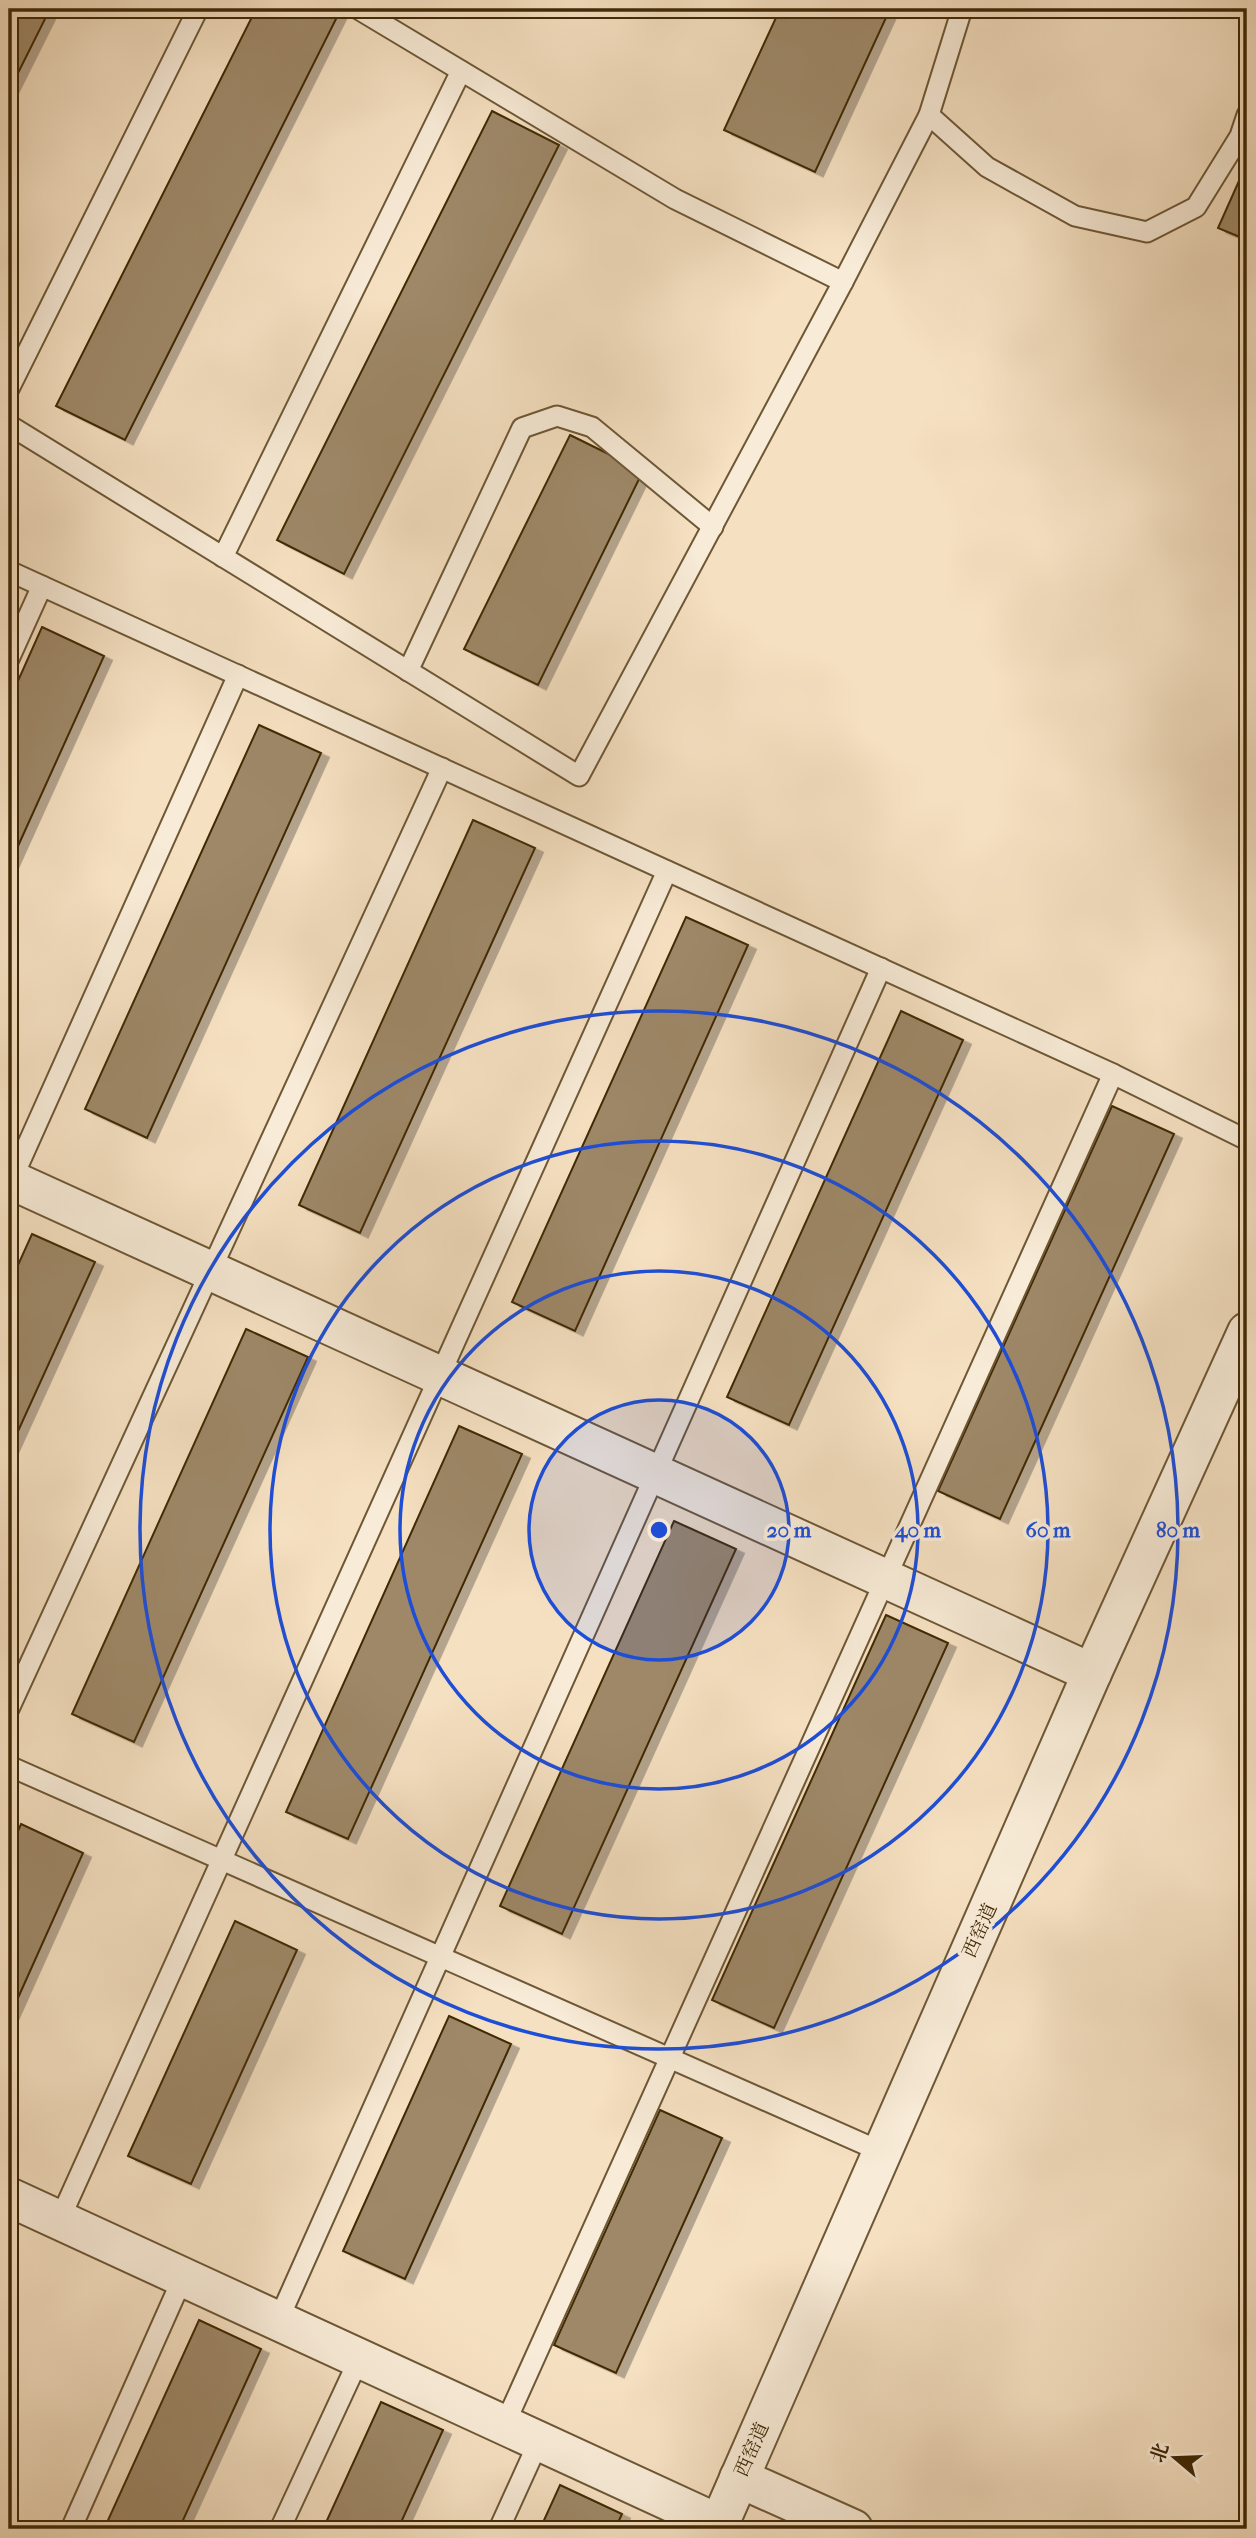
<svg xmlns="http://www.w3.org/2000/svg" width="1256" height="2538" font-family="'IM FELL French Canon','Noto Serif SC',serif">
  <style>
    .building { fill: #9e8867; stroke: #402906; stroke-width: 2; filter: url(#shadow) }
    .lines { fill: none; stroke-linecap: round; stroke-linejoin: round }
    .service-casing { stroke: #6d5735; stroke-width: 23 }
    .minor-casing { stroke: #6d5735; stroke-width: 42 }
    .tertiary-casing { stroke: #6d5735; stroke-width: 42 }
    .service { stroke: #f8ebd7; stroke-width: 19 }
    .minor { stroke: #f8ebd7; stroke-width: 38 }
    .tertiary { stroke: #f8ebd7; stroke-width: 38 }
    .ring { fill: none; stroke: #1d4ed8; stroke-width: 3.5 }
    .labels { text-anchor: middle; stroke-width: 7; stroke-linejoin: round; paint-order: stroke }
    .street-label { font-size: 19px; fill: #402906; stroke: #f8ebd7 }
    .centre { fill: #1d4ed8; stroke: #f8ebd7; stroke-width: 3.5 }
    .ring-label { font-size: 21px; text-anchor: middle; font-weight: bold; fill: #1d4ed8; stroke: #f8ebd7; stroke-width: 7; stroke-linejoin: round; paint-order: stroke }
  </style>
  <defs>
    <filter id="shadow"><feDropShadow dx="8" dy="4.5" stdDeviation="0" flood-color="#0004"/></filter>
  </defs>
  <rect width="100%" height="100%" fill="#f5e0c1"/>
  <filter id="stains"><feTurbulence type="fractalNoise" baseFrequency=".00286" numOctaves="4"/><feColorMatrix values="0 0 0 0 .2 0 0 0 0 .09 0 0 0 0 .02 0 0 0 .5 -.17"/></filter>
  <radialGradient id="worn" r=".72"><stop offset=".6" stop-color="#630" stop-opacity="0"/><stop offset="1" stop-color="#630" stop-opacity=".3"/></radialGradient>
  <g class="building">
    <path d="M9 9H50L9 91Z"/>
    <path d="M256 9H335L340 11 125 440 56 406Z"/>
    <path d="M780 9H890L815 172 724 130Z"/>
    <path d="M492 111 559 145 344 574 277 540Z"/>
    <path d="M1247 163V240L1218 228Z"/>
    <path d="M570 435 643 471 538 685 464 649Z"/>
    <path d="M42 627 104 656 9 866V701Z"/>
    <path d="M259 725 321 753 147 1138 85 1109Z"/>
    <path d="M473 820 535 848 360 1233 299 1205Z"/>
    <path d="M686 917 748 945 575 1331 512 1302Z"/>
    <path d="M901 1011 963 1040 789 1425 727 1397Z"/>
    <path d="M1112 1106 1174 1134 1000 1519 938 1491Z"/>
    <path d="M32 1234 95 1262 9 1451V1285Z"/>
    <path d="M246 1329 308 1357 134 1742 72 1714Z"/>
    <path d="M459 1426 522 1454 348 1839 286 1812Z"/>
    <path d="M674 1521 736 1549 562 1934 500 1906Z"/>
    <path d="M886 1615 948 1643 774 2028 712 2000Z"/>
    <path d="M21 1824 83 1853 9 2018V1852Z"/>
    <path d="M235 1921 297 1950 191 2184 128 2156Z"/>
    <path d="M449 2016 511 2044 405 2279 343 2251Z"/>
    <path d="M660 2110 722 2138 616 2373 554 2345Z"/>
    <path d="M199 2320 261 2349 179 2529H104Z"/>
    <path d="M381 2402 443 2430 398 2529H323Z"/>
    <path d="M560 2485 622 2514 615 2529H540Z"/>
  </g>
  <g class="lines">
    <defs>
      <g id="service">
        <path d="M358 9 675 199 843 282"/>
        <path d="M929 115 987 167 1075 216 1147 232 1196 207 1240 136 1247 115"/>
        <path d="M9 389 198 9"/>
        <path d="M9 425 579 776 843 282 929 115 962 9"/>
        <path d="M223 557 461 71"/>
        <path d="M9 571 1113 1074 1247 1140"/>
        <path d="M9 659 42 586"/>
        <path d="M408 671 522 428 557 416 592 427 713 527"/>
        <path d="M9 1186 238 675"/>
        <path d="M9 1709 442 768"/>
        <path d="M9 1766 882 2152"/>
        <path d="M59 2221 667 871"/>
        <path d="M278 2321 881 968"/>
        <path d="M504 2426 1113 1074"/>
        <path d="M71 2529 183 2277"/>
        <path d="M280 2529 359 2359"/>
        <path d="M499 2529 539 2441"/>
      </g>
      <g id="minor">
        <path d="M9 1179 1092 1673"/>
        <path d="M9 2197 719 2524"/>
        <path d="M739 2478 853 2529"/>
      </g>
      <path id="tertiary" d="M717 2529 1092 1673 1247 1332"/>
    </defs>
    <use href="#service" class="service-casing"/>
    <use href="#minor" class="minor-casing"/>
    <use href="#tertiary" class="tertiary-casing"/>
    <use href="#service" class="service"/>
    <use href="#minor" class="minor"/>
    <use href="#tertiary" class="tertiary"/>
  </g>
  <circle cx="659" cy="1530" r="130" fill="#1d4ed8" fill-opacity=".12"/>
  <g class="ring">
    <circle cx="659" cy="1530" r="130"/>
    <circle cx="659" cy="1530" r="259"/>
    <circle cx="659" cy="1530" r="389"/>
    <circle cx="659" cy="1530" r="519"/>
  </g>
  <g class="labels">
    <g class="street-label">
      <text transform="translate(979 1930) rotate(-66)" y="7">西窑道</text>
      <text transform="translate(751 2449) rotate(-66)" y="7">西窑道</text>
    </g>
  </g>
  <circle cx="659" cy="1530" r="10" class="centre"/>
  <g class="ring-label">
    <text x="789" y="1537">20 m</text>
    <text x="918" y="1537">40 m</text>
    <text x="1048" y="1537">60 m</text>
    <text x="1178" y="1537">80 m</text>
  </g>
  <rect width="1256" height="2538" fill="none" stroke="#f5e0c1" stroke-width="35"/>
  <rect x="10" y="10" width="1235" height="2517" fill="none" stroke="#402906" stroke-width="3.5"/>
  <rect x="18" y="18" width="1221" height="2503" fill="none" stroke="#402906" stroke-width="2"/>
  <g transform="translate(1175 2458) rotate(289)" stroke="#f8ebd7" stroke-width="5" paint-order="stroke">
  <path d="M0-5L12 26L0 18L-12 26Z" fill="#402906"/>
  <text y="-10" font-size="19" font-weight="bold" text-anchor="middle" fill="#402906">北</text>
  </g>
  <rect width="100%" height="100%" filter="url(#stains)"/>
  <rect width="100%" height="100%" fill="url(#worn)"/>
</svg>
